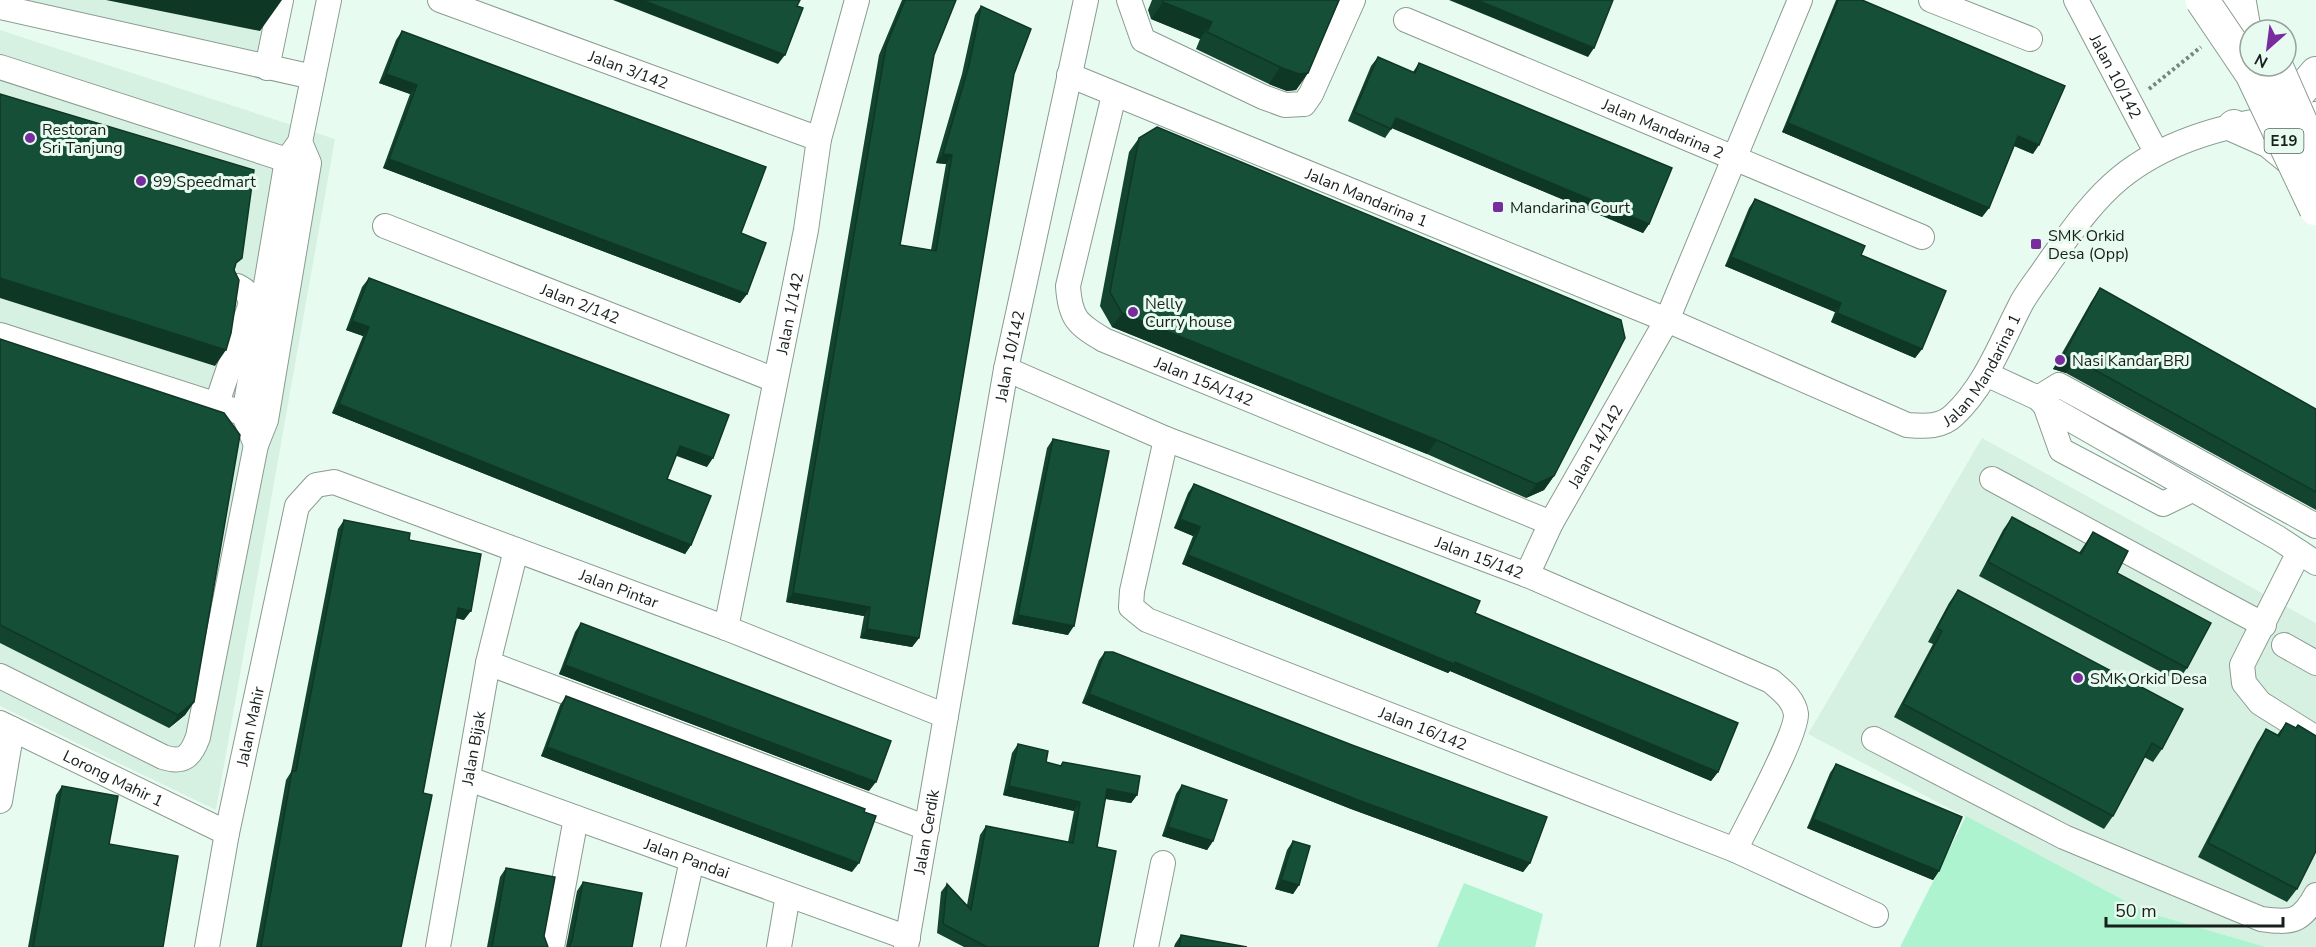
<svg xmlns="http://www.w3.org/2000/svg" width="2316" height="947" font-family="'Nunito Sans',sans-serif">
  <style>
    .built { fill: #d6f1e2 }
    .green { fill: #aef3d0 }
    .lines { fill: none; stroke-linecap: round; stroke-linejoin: round }
    .minor-casing { stroke: #8a9b91; stroke-width: 26 }
    .major-casing { stroke: #8a9b91; stroke-width: 34 }
    .highway-casing { stroke: #8a9b91; stroke-width: 35 }
    .path { stroke: #79857e; stroke-width: 4; stroke-dasharray: 3 3; stroke-linecap: butt }
    .minor { stroke: #fff; stroke-width: 24 }
    .major { stroke: #fff; stroke-width: 32 }
    .highway { stroke: #fff; stroke-width: 33 }
    .highway-bridge-casing { stroke: #8a9b91; stroke-width: 35; stroke-linecap: butt }
    .highway-bridge { stroke: #fff; stroke-width: 33 }
    .wall { fill: #13442f }
    .shaded-wall { fill: #0f3726 }
    .building { fill: #164f37; stroke: #0f3726; stroke-width: 1.5 }
    .poi-dot { fill: #782c9e; stroke: #e8fbf0; stroke-width: 2 }
    .labels { text-anchor: middle; stroke-width: 6; stroke-linejoin: round; paint-order: stroke }
    .shield { fill: #e8fbf0; stroke: #57625c; stroke-width: 1.5 }
    .shield-label { font-size: 15px; font-weight: bold; fill: #19201c }
    .street-label { font-size: 16px; fill: #19201c; stroke: #e8fbf0 }
    .poi-label { font-size: 16px; fill: #19201c; stroke: #e8fbf0; text-anchor: start }
  </style>
  <rect width="100%" height="100%" fill="#e8fbf0"/>
  <g class="built">
    <path d="M4 0H276L259 80Z"/>
    <path d="M0 30 335 139 216 810 0 706Z"/>
    <path d="M1982 438 2316 623V947H2266L2146 912 1808 734Z"/>
  </g>
  <g class="green">
    <path d="M1966 816 2146 912 2266 947H1900Z"/>
    <path d="M1464 883 1543 914 1535 947H1437Z"/>
  </g>
  <g class="lines">
    <defs>
      <g id="minor">
        <path id="s1" d="M440 0 819 139"/>
        <path d="M1129 0 1143 40 1263 97 1285 105 1304 104 1311 94 1353 0"/>
        <path d="M1931 0 2030 39"/>
        <path id="s2" d="M2076 0 2156 152"/>
        <path d="M0 7 313 77"/>
        <path id="s3" d="M1406 20 1922 237"/>
        <path d="M0 67 287 160 303 162"/>
        <path d="M267 68 281 0"/>
        <path id="s4" d="M1069 75 1667 320 1907 425C1923 426 1941 428 1954 415 1986 385 2002 340 2022 302 2030 288 2041 275 2050 261 2071 232 2092 201 2120 178 2174 134 2248 119 2316 114"/>
        <path id="s5" d="M1114 95 1068 286C1070 318 1077 324 1104 340L1551 523"/>
        <path id="s6" d="M385 226 775 380"/>
        <path d="M0 335 258 418"/>
        <path id="s7" d="M1006 369 1166 439 1527 575 1771 681C1781 690 1794 699 1796 714 1797 735 1747 825 1735 850"/>
        <path d="M1986 374 2038 398 2045 405 2278 538 2316 563"/>
        <path d="M2038 398 2059 385 2316 526"/>
        <path d="M2045 405 2061 450 2163 504 2192 490"/>
        <path d="M216 406 250 306C251 295 247 291 237 286"/>
        <path id="s8" d="M1166 439 1132 591 1131 607 1147 620 1735 850 1876 915"/>
        <path d="M256 445 244 415 287 160 300 142 329 0"/>
        <path d="M1992 479 2264 625"/>
        <path d="M2299 552 2242 665 2244 683 2260 703 2316 738"/>
        <path id="s9" d="M1527 575 1551 523 1667 320 1800 0"/>
        <path id="s10" d="M726 628 806 230 819 139 857 0"/>
        <path d="M2284 645 2316 663"/>
        <path d="M488 663 927 828"/>
        <path d="M0 676 163 757C184 764 191 756 198 737L256 445 266 420 309 163 300 142"/>
        <path id="s11" d="M0 723 227 833"/>
        <path d="M1874 739 2064 837 2261 919C2291 923 2301 923 2316 895"/>
        <path id="s12" d="M469 779 908 938"/>
        <path d="M0 801 12 729"/>
        <path id="s13" d="M207 947 227 833 297 506 316 485 334 482 726 628 946 716"/>
        <path id="s14" d="M438 947 488 663 516 550"/>
        <path d="M552 947 576 818"/>
        <path d="M673 947 692 860"/>
        <path d="M779 947 788 895"/>
        <path id="s15" d="M906 947 1006 369 1086 0"/>
        <path d="M1146 947 1163 863"/>
      </g>
      <g id="major">
        <path d="M2279 116 2316 73"/>
        <path d="M2234 126 2270 142 2297 164"/>
      </g>
      <path id="highway" d="M2239 0 2250 63"/>
    </defs>
    <use href="#minor" class="minor-casing"/>
    <use href="#major" class="major-casing"/>
    <use href="#highway" class="highway-casing"/>
    <path class="path" d="M2149 89 2201 47"/>
    <use href="#minor" class="minor"/>
    <use href="#major" class="major"/>
    <use href="#highway" class="highway"/>
    <defs>
      <g id="highway-bridge">
        <path d="M2202 0 2252 74 2316 209"/>
        <path d="M2276 66 2316 157"/>
      </g>
    </defs>
    <use href="#highway-bridge" class="highway-bridge-casing"/>
    <use href="#highway-bridge" class="highway-bridge"/>
  </g>
  <g class="wall">
    <path d="M902 0H956L934 55 900 245 931 250 946 164 936 163 962 74 975 15 981 6 1014 74 919 638 912 647 860 638 864 616 786 602 879 55Z"/>
    <path d="M1152 0H1339L1308 73 1296 90 1287 91 1269 84 1196 49 1200 39 1151 19 1148 10Z"/>
    <path d="M1836 0H1862L2033 154 2014 146 1989 208 1982 217 1782 132Z"/>
    <path d="M402 31 741 233 747 294 740 303 383 168 410 94 379 83 396 40Z"/>
    <path d="M1378 57 1413 72 1419 63 1649 224 1643 233 1392 128 1385 138 1348 121 1371 66Z"/>
    <path d="M1139 138 1554 476 1544 490 1526 498 1427 454 1112 327 1100 306 1129 152Z"/>
    <path d="M1755 199 1922 349 1915 358 1831 322 1835 312 1725 266 1749 208Z"/>
    <path d="M369 278 707 467 676 455 667 479 691 545 685 554 332 413 363 336 346 330 362 287Z"/>
    <path d="M2100 288 2316 409V510L2066 373 2053 369 2091 302Z"/>
    <path d="M0 339 194 702 185 715 169 728 0 643Z"/>
    <path d="M1053 439 1068 635 1012 624 1047 448Z"/>
    <path d="M1194 484 1475 613 1718 772 1711 781 1450 671 1448 673 1182 564 1193 536 1174 528 1188 493Z"/>
    <path d="M2012 517 2079 553 2093 532 2117 573 2187 668 2178 681 1979 576 2003 530Z"/>
    <path d="M344 520 409 540 464 620 456 618 423 793 401 947H256L286 780 291 772 338 529Z"/>
    <path d="M1958 590 2162 749 2153 762 2144 757 2113 816 2104 829 1894 717 1933 644 1928 642 1949 603Z"/>
    <path d="M581 623 869 791 559 674 575 632Z"/>
    <path d="M1105 652 1530 863 1523 872 1351 809 1082 703 1099 660Z"/>
    <path d="M566 696 852 872 541 756 560 705Z"/>
    <path d="M2286 723 2297 889 2287 902 2198 857 2257 743 2266 729 2277 735Z"/>
    <path d="M1018 744 1046 762 1060 766 1063 762 1137 795 1131 803 1105 799 1097 847 1098 947H964L937 933 941 892 947 884 967 905 980 835 986 826 1068 842 1074 811 1003 795 1012 753Z"/>
    <path d="M1836 764 1939 871 1933 880 1807 828 1830 773Z"/>
    <path d="M1182 785 1213 841 1207 850 1162 836 1176 794Z"/>
    <path d="M62 786 109 844 163 947H28L56 795Z"/>
    <path d="M1293 841 1299 885 1293 894 1275 889 1287 850Z"/>
    <path d="M506 868 544 936 548 947H487L500 877Z"/>
    <path d="M583 882 632 947H566L577 891Z"/>
    <path d="M1181 935 1247 947H1174L1175 944Z"/>
  </g>
  <g class="shaded-wall">
    <path d="M106 0H282L260 31Z"/>
    <path d="M613 0H642L785 55 778 64Z"/>
    <path d="M1449 0H1477L1594 48 1588 57Z"/>
    <path d="M1163 2 1212 22 1200 39 1151 19Z"/>
    <path d="M1280 67 1308 73 1296 90 1287 91 1269 84Z"/>
    <path d="M386 74 417 85 410 94 379 83Z"/>
    <path d="M1396 118 1649 224 1643 233 1389 127Z"/>
    <path d="M1788 123 1989 208 1982 217 1782 132Z"/>
    <path d="M2018 136 2039 145 2033 154 2012 145Z"/>
    <path d="M943 154 952 155 946 164 936 163Z"/>
    <path d="M389 159 747 294 740 303 383 168Z"/>
    <path d="M1731 257 1841 303 1835 312 1725 266Z"/>
    <path d="M0 278 226 350 215 366 0 298Z"/>
    <path d="M1122 313 1437 440 1427 454 1112 327Z"/>
    <path d="M1837 313 1922 349 1915 358 1831 322Z"/>
    <path d="M352 321 369 327 363 336 346 330Z"/>
    <path d="M2063 356 2075 359 2066 373 2053 369Z"/>
    <path d="M339 404 691 545 685 554 332 413Z"/>
    <path d="M680 446 713 458 707 467 674 455Z"/>
    <path d="M1554 476 1544 490 1526 498 1536 484Z"/>
    <path d="M1180 519 1200 527 1193 536 1174 528Z"/>
    <path d="M1188 555 1455 662 1718 772 1711 781 1450 671 1448 673 1182 564Z"/>
    <path d="M793 593 870 607 864 616 786 602Z"/>
    <path d="M458 608 471 611 464 620 451 617Z"/>
    <path d="M1018 615 1074 626 1068 635 1012 624Z"/>
    <path d="M867 629 919 638 912 647 860 638Z"/>
    <path d="M565 665 876 782 869 791 559 674Z"/>
    <path d="M1089 694 1530 863 1523 872 1351 809 1082 703Z"/>
    <path d="M194 702 185 715 169 728 178 715Z"/>
    <path d="M547 747 859 863 852 872 541 756Z"/>
    <path d="M1009 786 1080 802 1074 811 1003 795Z"/>
    <path d="M1107 789 1137 795 1131 803 1101 798Z"/>
    <path d="M1813 819 1939 871 1933 880 1807 828Z"/>
    <path d="M1168 827 1213 841 1207 850 1162 836Z"/>
    <path d="M1281 880 1299 885 1293 894 1275 889Z"/>
  </g>
  <g class="building">
    <path d="M642 0H800L797 6 803 8 785 55Z"/>
    <path d="M905 0H956L934 55 900 245 936 251 952 155 943 154 969 65 981 6 1031 29 1014 74 919 638 867 629 870 607 793 593 886 46Z"/>
    <path d="M1162 0H1339L1308 73 1299 74 1280 67 1207 32 1212 22 1163 2Z"/>
    <path d="M1477 0H1613L1594 48Z"/>
    <path d="M1838 0H1862L2065 86 2039 145 2018 136 1989 208 1788 123Z"/>
    <path d="M402 31 766 167 741 233 766 243 747 294 389 159 417 85 386 74Z"/>
    <path d="M1378 57 1415 73 1419 63 1672 168 1649 224 1396 118 1391 129 1354 112Z"/>
    <path d="M0 94 254 170 242 258 236 263 234 270 239 280 231 333 226 350 0 278Z"/>
    <path d="M1157 127 1621 320 1625 338 1554 476 1536 484 1437 440 1122 313 1110 292 1139 138Z"/>
    <path d="M1755 199 1865 246 1861 255 1946 291 1922 349 1837 313 1841 303 1731 257Z"/>
    <path d="M369 278 729 415 713 458 680 446 667 479 711 496 691 545 339 404 369 327 352 321Z"/>
    <path d="M2100 288 2316 409V492L2075 359 2063 356Z"/>
    <path d="M0 339 224 413 240 435 194 702 178 715 0 625Z"/>
    <path d="M1053 439 1109 451 1074 626 1018 615Z"/>
    <path d="M1194 484 1480 601 1475 613 1738 723 1718 772 1455 662 1454 664 1188 555 1200 527 1180 519Z"/>
    <path d="M2012 517 2081 554 2093 532 2128 551 2117 573 2211 623 2187 668 1988 562Z"/>
    <path d="M344 520 410 533 409 540 481 554 471 611 458 608 423 793 432 795 401 947H261L292 771H296Z"/>
    <path d="M1958 590 2183 709 2162 749 2152 743 2113 816 1903 704 1942 631 1937 628Z"/>
    <path d="M581 623 891 741 876 782 565 665Z"/>
    <path d="M1105 652H1113L1352 745 1547 817 1530 863 1358 800 1089 694Z"/>
    <path d="M566 696 865 809 864 812 876 816 859 863 547 747Z"/>
    <path d="M2286 723 2296 728 2298 725 2316 736V851L2297 889 2208 843 2266 729 2279 736Z"/>
    <path d="M1018 744 1048 751 1046 762 1061 766 1063 762 1140 776 1137 795 1107 789 1097 847 1116 851 1098 947H987L943 924 947 884 971 910 986 826 1073 843 1080 802 1009 786Z"/>
    <path d="M1836 764 1962 817 1939 871 1813 819Z"/>
    <path d="M1182 785 1227 800 1213 841 1168 827Z"/>
    <path d="M62 786 118 796 109 844 178 856 163 947H33Z"/>
    <path d="M1293 841 1310 846 1299 885 1281 880Z"/>
    <path d="M506 868 555 877 544 936 548 947H492Z"/>
    <path d="M583 882 642 893 632 947H569L572 941Z"/>
    <path d="M1181 935 1247 947H1179Z"/>
  </g>
  <g class="poi-dot">
    <circle cx="30" cy="138" r="6"/>
    <circle cx="141" cy="181" r="6"/>
    <rect x="1492" y="201" width="12" height="12" rx="3"/>
    <rect x="2030" y="238" width="12" height="12" rx="3"/>
    <circle cx="1133" cy="312" r="6"/>
    <circle cx="2060" cy="360" r="6"/>
    <circle cx="2078" cy="678" r="6"/>
  </g>
  <g class="labels">
    <rect class="shield" x="2264.5" y="129" width="39" height="24" rx="4.5"/>
    <g class="shield-label">
      <text x="2284" y="146">E19</text>
    </g>
    <g class="street-label">
      <text dy="6" stroke="none"><textPath href="#s1" startOffset="201">Jalan 3/142</textPath></text>
      <text dy="6" stroke="none"><textPath href="#s2" startOffset="86">Jalan 10/142</textPath></text>
      <text dy="6" stroke="none"><textPath href="#s3" startOffset="279">Jalan Mandarina 2</textPath></text>
      <text dy="6" stroke="none"><textPath href="#s4" startOffset="322">Jalan Mandarina 1</textPath></text>
      <text dy="6" stroke="none"><textPath href="#s6" startOffset="210">Jalan 2/142</textPath></text>
      <text dy="6" stroke="none"><textPath href="#s10" startOffset="321">Jalan 1/142</textPath></text>
      <text dy="6" stroke="none"><textPath href="#s15" startOffset="600">Jalan 10/142</textPath></text>
      <text dy="6" stroke="none"><textPath href="#s4" startOffset="1011">Jalan Mandarina 1</textPath></text>
      <text dy="6" stroke="none"><textPath href="#s5" startOffset="374">Jalan 15A/142</textPath></text>
      <text dy="6" stroke="none"><textPath href="#s9" startOffset="146">Jalan 14/142</textPath></text>
      <text dy="6" stroke="none"><textPath href="#s7" startOffset="510">Jalan 15/142</textPath></text>
      <text dy="6" stroke="none"><textPath href="#s13" startOffset="801">Jalan Pintar</textPath></text>
      <text dy="6" stroke="none"><textPath href="#s13" startOffset="225">Jalan Mahir</textPath></text>
      <text dy="6" stroke="none"><textPath href="#s8" startOffset="489">Jalan 16/142</textPath></text>
      <text dy="6" stroke="none"><textPath href="#s14" startOffset="202">Jalan Bijak</textPath></text>
      <text dy="6" stroke="none"><textPath href="#s11" startOffset="126">Lorong Mahir 1</textPath></text>
      <text dy="6" stroke="none"><textPath href="#s15" startOffset="117">Jalan Cerdik</textPath></text>
      <text dy="6" stroke="none"><textPath href="#s12" startOffset="232">Jalan Pandai</textPath></text>
    </g>
    <g class="poi-label">
      <text x="42" y="135">Restoran<tspan x="42" dy="18">Sri Tanjung</tspan></text>
      <text x="153" y="187">99 Speedmart</text>
      <text x="1510" y="213">Mandarina Court</text>
      <text x="2048" y="241">SMK Orkid<tspan x="2048" dy="18">Desa (Opp)</tspan></text>
      <text x="1145" y="309">Nelly<tspan x="1145" dy="18">Curry house</tspan></text>
      <text x="2072" y="366">Nasi Kandar BRJ</text>
      <text x="2090" y="684">SMK Orkid Desa</text>
    </g>
  </g>
  <g transform="translate(2268 48) rotate(208)"><circle r="28" fill="#e8fbf0" stroke="#95a39b" stroke-width="1.5"/>
  <path d="M0-4.5L10 22L0 15L-10 22Z" fill="#782c9e"/>
  <text y="-9" font-size="16" font-weight="bold" text-anchor="middle" fill="#19201c">N</text>
  </g>
  <path d="M2106 917v9h177v-9" fill="none" stroke="#19201c" stroke-width="3"/>
  <text x="2115" y="917" font-size="18" fill="#19201c" stroke="#e8fbf0" stroke-width="4.5" paint-order="stroke">50 m</text>
</svg>
